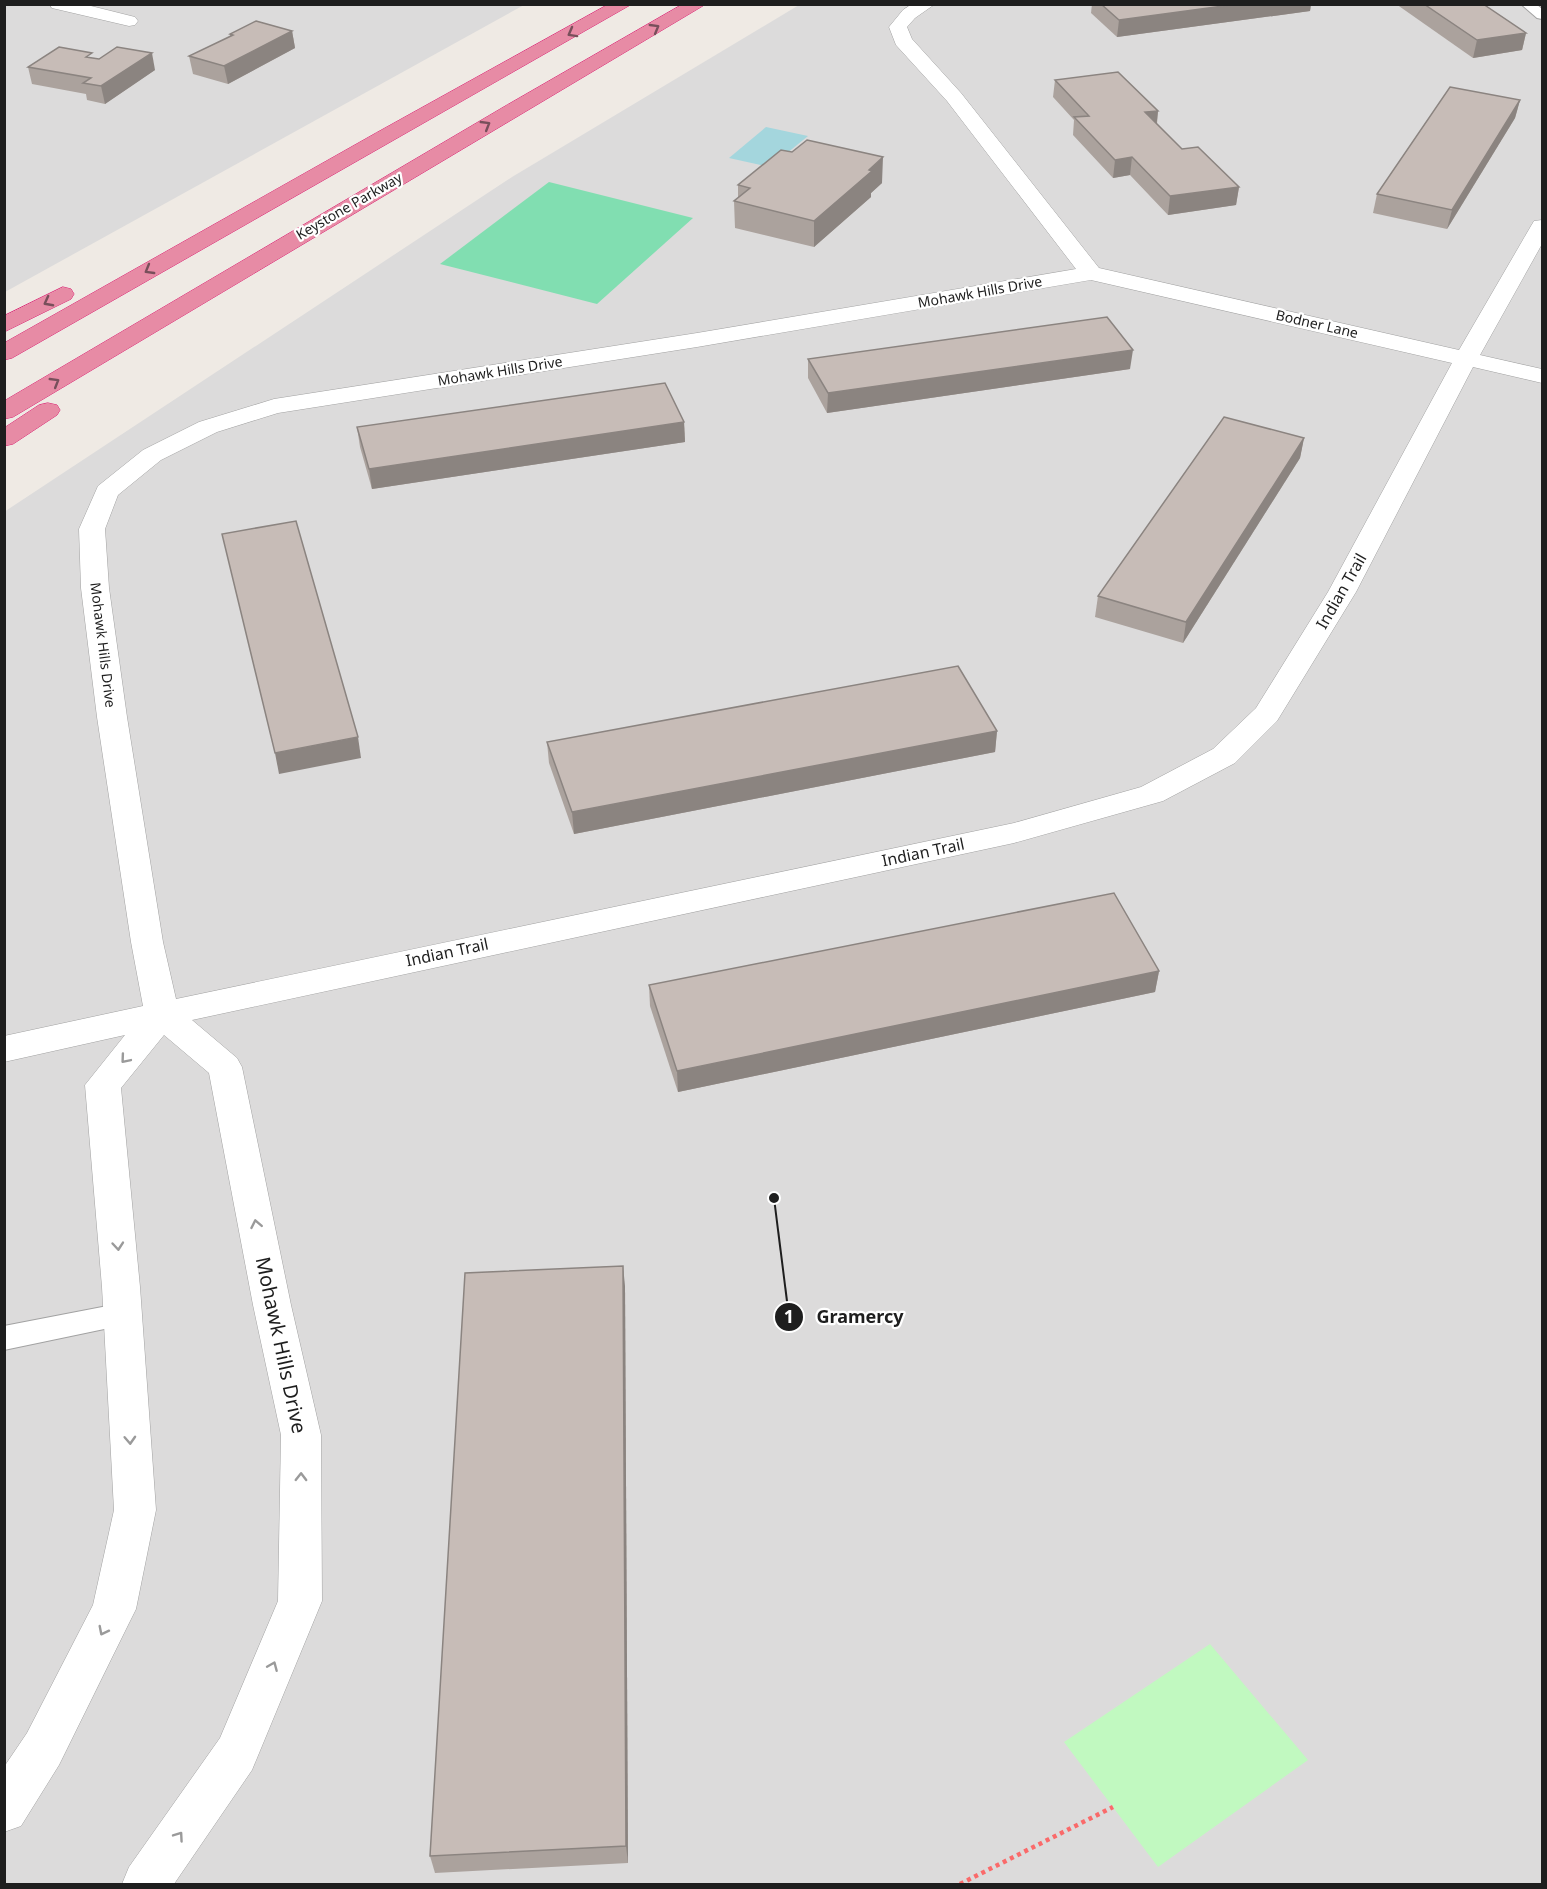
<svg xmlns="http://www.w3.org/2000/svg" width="1547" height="1889" font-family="'Noto Sans',sans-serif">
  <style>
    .residential { fill: #dcdbdb }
    .park { fill: #c1f9c0 }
    .pitch { fill: #81deb1 }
    .water { fill: #a4d6dd }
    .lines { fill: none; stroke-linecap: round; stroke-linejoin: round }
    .lane-casing { stroke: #a2a2a2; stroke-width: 2 }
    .street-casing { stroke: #a2a2a2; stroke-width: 1 }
    .highway-casing { stroke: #da2474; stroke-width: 1 }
    .path { stroke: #fa6a6a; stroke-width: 4.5; stroke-dasharray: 4 4; stroke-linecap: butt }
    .lane { fill: #fff; fill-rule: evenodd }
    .street { fill: #fff; fill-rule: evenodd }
    .highway { fill: #e78ba5; fill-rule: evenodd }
    .wall { fill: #aba29d }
    .shaded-wall { fill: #8b8480 }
    .building { fill: #c7bcb7; stroke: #8b8480; stroke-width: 1.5 }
    .oneway { stroke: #784f5b }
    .oneway2 { stroke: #9a9a9a }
    .labels { text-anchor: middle; stroke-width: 4.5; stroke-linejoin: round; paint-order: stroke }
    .far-street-label { font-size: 14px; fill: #1e1e1e; stroke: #fff }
    .street-label { font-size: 16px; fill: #1e1e1e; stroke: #fff }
    .near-street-label { font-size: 20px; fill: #1e1e1e; stroke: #fff }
    .leader { fill: none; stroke: #1e1e1e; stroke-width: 2 }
    .callout-dot { fill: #1e1e1e; stroke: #fff; stroke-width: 2 }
    .mark-label { font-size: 18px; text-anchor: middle; font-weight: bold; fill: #fff }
    .callout-label { font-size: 18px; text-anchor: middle; font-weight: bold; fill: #1e1e1e; stroke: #fff; stroke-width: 4.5; stroke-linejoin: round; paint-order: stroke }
  </style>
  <rect width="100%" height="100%" fill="#efeae4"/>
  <g class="residential">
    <path d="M5 5H524L5 292Z"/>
    <path d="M799 5H1542V1884H5L4 512 512 177Z"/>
  </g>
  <path class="park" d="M1210 1644 1308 1760 1158 1867 1064 1742Z"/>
  <path class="pitch" d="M549 182 693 218 597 304 440 264Z"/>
  <path class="water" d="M766 127 808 136 770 167 729 158Z"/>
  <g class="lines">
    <defs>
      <g id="lane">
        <path d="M1521 4H1536L1542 9V19L1537 18Z"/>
        <path d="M123 1303 133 1307 137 1315 133 1323 4 1350V1326Z"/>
      </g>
      <g id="street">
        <path d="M49 4H83L135 17 138 21 135 25 129 26 52 8Z"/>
        <path d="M912 4H935L915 18 907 27 912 39 961 93 1099 268 1459 350 1531 226 1534 221 1542 220V244L1480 355 1542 369V383L1473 367 1356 592 1277 721 1235 763 1163 801 1014 843 192 1020 237 1058 242 1067 291 1305 321 1435 322 1601 252 1770 174 1884H122L129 1867 220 1738 278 1601 281 1435 253 1305 209 1073 164 1035 121 1088 140 1287 156 1510 136 1609 129 1623 59 1765 21 1826 4 1832V1767L27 1733 93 1605 114 1510 102 1287 85 1085 125 1035 4 1062V1036L143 1006 131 942 97 717 81 588 79 529 98 486 143 450 199 422 274 399 697 333 1076 269 947 101 896 45 889 27 903 10ZM1091 280 1452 363 1328 592 1256 708 1213 749 1141 787 1014 823 176 999 163 942 127 717 109 588 105 529 118 495 161 460 217 432 278 413 697 347Z"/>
      </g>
      <g id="highway">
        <path d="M609 4H632L12 358 4 360V343L376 133Z"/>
        <path d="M683 4H706L13 417 4 419V401L507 105Z"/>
        <path d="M63 287 71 289 74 294 71 299 4 332V316Z"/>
        <path d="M48 403 57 405 60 410 57 415 13 444 4 446V428L39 405Z"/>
      </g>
    </defs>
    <use href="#lane" class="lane-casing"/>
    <use href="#street" class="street-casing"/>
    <use href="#highway" class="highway-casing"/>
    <path class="path" d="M960 1884 1113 1807"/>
    <use href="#lane" class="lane"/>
    <use href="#street" class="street"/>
    <use href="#highway" class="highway"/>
  </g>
  <g class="wall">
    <path d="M1092 4H1311L1310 11 1117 37 1091 13Z"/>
    <path d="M1396 4H1483L1526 33 1522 50 1473 58Z"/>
    <path d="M292 31 295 48 228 84 193 74 189 56 230 37V34Z"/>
    <path d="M93 58 155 70 105 104 87 100 86 94 32 84 28 67Z"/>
    <path d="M1055 80 1158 111 1157 124 1182 149 1239 187 1236 205 1168 215 1130 175 1113 178 1073 135 1074 120 1053 97Z"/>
    <path d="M1520 100 1515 118 1447 229 1373 213 1377 194Z"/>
    <path d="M882 183 871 193V197L814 247 735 228 734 201 738 198V185Z"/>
    <path d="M808 359 1130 369 827 413 808 378Z"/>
    <path d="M684 422 685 442 372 489 360 447 357 427Z"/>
    <path d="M1304 438 1300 458 1183 643 1095 617 1098 596Z"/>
    <path d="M997 731 995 752 574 834 549 763 547 742Z"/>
    <path d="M1159 971 1155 992 678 1092 650 1006 649 985Z"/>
    <path d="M625 1286 628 1863 435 1873 430 1856Z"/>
  </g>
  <g class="shaded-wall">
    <path d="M1238 4H1311L1310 11 1117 37 1119 20Z"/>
    <path d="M292 31 295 48 228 84 224 66Z"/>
    <path d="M1526 33 1522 50 1473 58 1477 40Z"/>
    <path d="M152 53 155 70 105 104 101 86Z"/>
    <path d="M1520 100 1515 118 1447 229 1452 210Z"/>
    <path d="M1158 111 1156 129 1145 112Z"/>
    <path d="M883 157 882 183 871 193V197L814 247V221Z"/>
    <path d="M1132 157 1130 175 1113 178 1115 160Z"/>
    <path d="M1239 187 1236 205 1168 215 1170 196Z"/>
    <path d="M1133 350 1130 369 827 413 828 393Z"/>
    <path d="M684 422 685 442 372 489 369 469Z"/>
    <path d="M1304 438 1300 458 1183 643 1186 622Z"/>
    <path d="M997 731 995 752 574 834 572 812Z"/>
    <path d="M358 737 361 758 279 774 275 753Z"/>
    <path d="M1159 971 1155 992 678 1092 677 1071Z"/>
    <path d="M623 1266 625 1286 628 1863 626 1846Z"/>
  </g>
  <g class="building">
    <path d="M1101 4H1238L1119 20Z"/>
    <path d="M1424 4H1483L1526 33 1477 40Z"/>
    <path d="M256 21 292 31 224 66 189 56 233 35 230 34Z"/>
    <path d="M59 47 92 53 86 57 99 59 117 47 152 53 101 86 83 83 91 78 28 67Z"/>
    <path d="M1118 72 1158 111 1145 112 1182 149 1198 147 1239 187 1170 196 1132 157 1115 160 1074 117 1089 116 1055 80Z"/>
    <path d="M1450 87 1520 100 1452 210 1377 194Z"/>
    <path d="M807 140 883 157 869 170 872 171 814 221 734 201 750 188 738 185 781 150 792 152Z"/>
    <path d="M1107 317 1133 350 828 393 808 359Z"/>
    <path d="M665 383 684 422 369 469 357 427Z"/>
    <path d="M1224 417 1304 438 1186 622 1098 596Z"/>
    <path d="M296 521 358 737 275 753 222 534Z"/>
    <path d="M958 666 997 731 572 812 547 742Z"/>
    <path d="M1114 893 1159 971 677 1071 649 985Z"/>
    <path d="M623 1266 626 1846 430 1856 465 1273Z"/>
  </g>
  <defs><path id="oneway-chevron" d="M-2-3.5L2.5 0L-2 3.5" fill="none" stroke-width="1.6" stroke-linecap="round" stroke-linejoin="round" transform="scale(1.5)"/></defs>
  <g class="oneway">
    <use href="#oneway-chevron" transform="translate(655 28) rotate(-30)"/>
    <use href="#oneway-chevron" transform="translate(572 33) rotate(151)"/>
    <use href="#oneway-chevron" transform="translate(486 125) rotate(-31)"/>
    <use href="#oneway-chevron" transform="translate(149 270) rotate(150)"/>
    <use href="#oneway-chevron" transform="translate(48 302) rotate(152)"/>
    <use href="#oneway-chevron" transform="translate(55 382) rotate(-31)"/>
  </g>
  <g class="oneway2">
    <use href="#oneway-chevron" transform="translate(125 1059) rotate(130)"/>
    <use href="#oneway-chevron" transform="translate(256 1224) rotate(-101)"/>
    <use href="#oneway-chevron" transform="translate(118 1246) rotate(85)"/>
    <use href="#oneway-chevron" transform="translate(130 1440) rotate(87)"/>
    <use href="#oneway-chevron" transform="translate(301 1477) rotate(-89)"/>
    <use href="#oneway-chevron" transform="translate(103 1631) rotate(117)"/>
    <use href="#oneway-chevron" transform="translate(273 1666) rotate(-67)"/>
    <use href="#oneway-chevron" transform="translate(179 1836) rotate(-55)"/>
  </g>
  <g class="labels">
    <g class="far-street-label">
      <text transform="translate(349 206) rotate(-30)" y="5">Keystone Parkway</text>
      <text transform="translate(980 292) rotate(-10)" y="5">Mohawk Hills Drive</text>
      <text transform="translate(1317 324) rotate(13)" y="5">Bodner Lane</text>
      <text transform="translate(500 371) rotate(-9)" y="5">Mohawk Hills Drive</text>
      <text transform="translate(103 645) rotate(83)" y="5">Mohawk Hills Drive</text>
    </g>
    <g class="street-label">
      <text transform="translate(1341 591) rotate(-60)" y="6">Indian Trail</text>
      <text transform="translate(923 852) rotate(-12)" y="6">Indian Trail</text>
      <text transform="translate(447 952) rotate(-12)" y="6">Indian Trail</text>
    </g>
    <g class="near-street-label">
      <text transform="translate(281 1345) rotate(78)" y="7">Mohawk Hills Drive</text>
    </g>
  </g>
  <path class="leader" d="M774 1198L789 1317"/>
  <g class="callout-dot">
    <circle cx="774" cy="1198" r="6"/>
    <circle cx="789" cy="1317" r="15"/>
  </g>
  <g class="mark-label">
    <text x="789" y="1323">1</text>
  </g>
  <g class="callout-label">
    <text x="860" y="1323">Gramercy</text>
  </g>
  <rect width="1547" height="1889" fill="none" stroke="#1e1e1e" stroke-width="12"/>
</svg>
